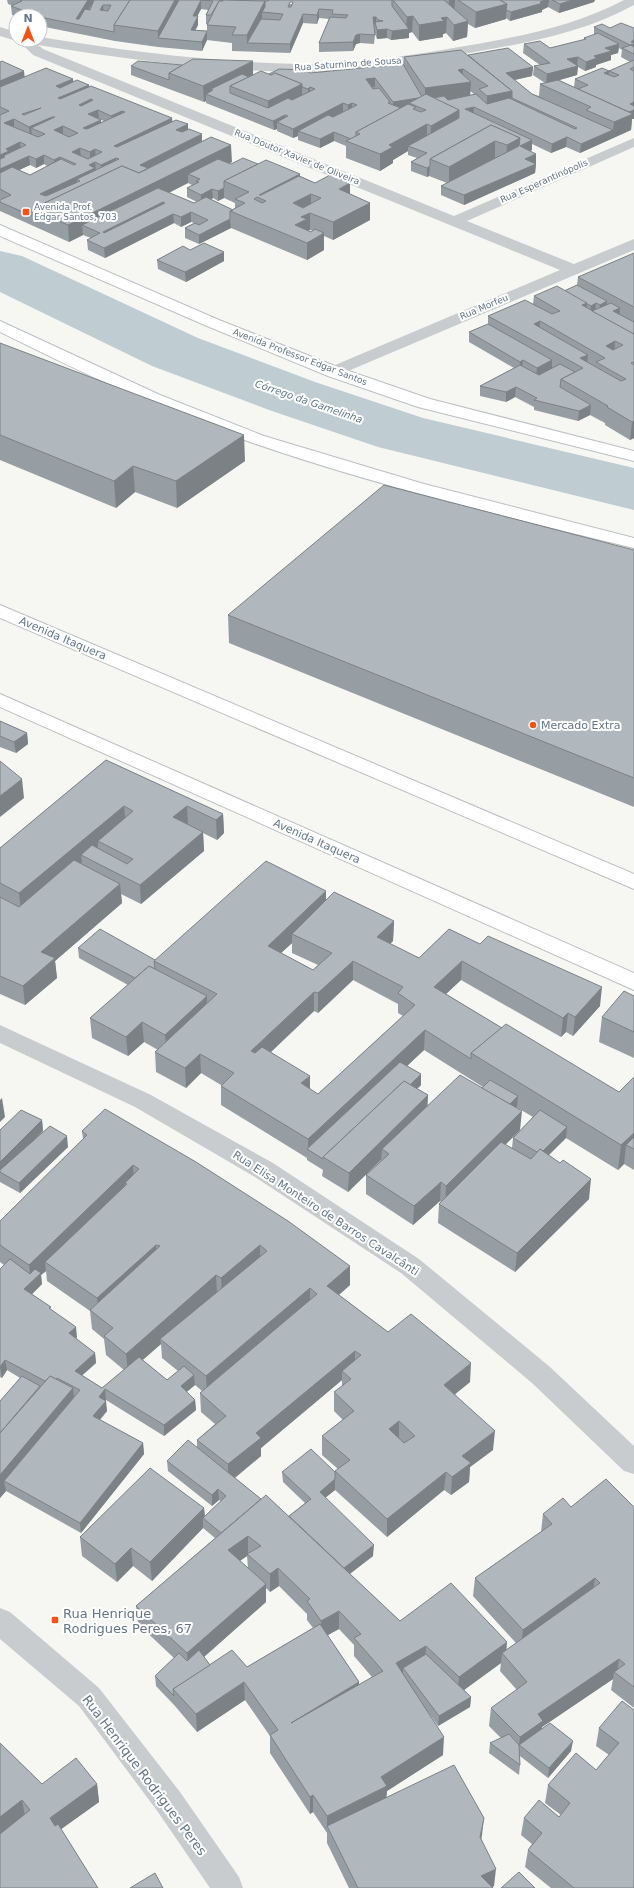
<svg xmlns="http://www.w3.org/2000/svg" width="634" height="1888" font-family="'DejaVu Sans',sans-serif">
  <style>
    .lines { fill: none; stroke-linecap: round; stroke-linejoin: round }
    .river { fill: #bfccd1; fill-rule: evenodd }
    .secondary-casing { stroke: #babfc4; stroke-width: 2 }
    .primary-casing { stroke: #b9bdc1; stroke-width: 2 }
    .minor { fill: #c9cccf; fill-rule: evenodd }
    .secondary { fill: #fff; fill-rule: evenodd }
    .primary { fill: #fff; fill-rule: evenodd }
    .wall { fill: #979ea3; fill-rule: evenodd }
    .shaded-wall { fill: #7b8184 }
    .building { fill: #b0b8bd; stroke: #7b8184; fill-rule: evenodd }
    .poi-dot { fill: #f35216; stroke: #fff; stroke-width: 1.5 }
    .labels { text-anchor: middle; stroke-width: 4; stroke-linejoin: round; paint-order: stroke }
    .far-street-label { font-size: 9px; fill: #637587; stroke: #fff }
    .far-poi-label { font-size: 9px; fill: #637587; stroke: #fff; text-anchor: start }
    .far-water-label { font-size: 10px; font-style: italic; fill: #5e7783; stroke: #fff }
    .street-label { font-size: 11px; fill: #637587; stroke: #fff }
    .poi-label { font-size: 11px; fill: #637587; stroke: #fff; text-anchor: start }
    .near-poi-label { font-size: 13px; fill: #637587; stroke: #fff; text-anchor: start }
    .near-street-label { font-size: 13px; fill: #637587; stroke: #fff }
  </style>
  <rect width="100%" height="100%" fill="#f6f7f3"/>
  <g class="lines">
    <path class="river" d="M0 251 22 256 198 338 315 382 423 418 634 468V510L378 447 269 410 152 366 0 292Z"/>
    <defs>
      <g id="secondary">
        <path d="M0 225 219 320 340 368 430 399 634 451V461L418 407 328 376 207 326 0 236Z"/>
        <path d="M0 321 160 395 264 436 424 484 634 538V548C506 517 378 486 253 443 166 413 83 373 0 332Z"/>
      </g>
      <g id="primary">
        <path d="M0 605 634 874V889L0 618Z"/>
        <path d="M0 694 634 973V990L0 707Z"/>
      </g>
    </defs>
    <use href="#secondary" class="secondary-casing"/>
    <use href="#primary" class="primary-casing"/>
    <g class="minor">
      <path d="M624 0H634V5C587 31 532 42 480 51 420 62 360 73 299 72 211 71 124 59 38 45L43 49 454 216 634 138V147L467 221 574 264 634 239V250L334 377 328 376 326 372 328 368 560 270 33 55 25 47 29 44 24 40H40V37C126 51 211 62 298 64 358 65 419 54 477 44 527 35 579 24 624 0Z"/>
      <path d="M0 27 16 32V40H20L16 41 0 36Z"/>
      <path d="M0 1025 151 1095 273 1163 419 1259 550 1367 634 1446V1474L624 1471 532 1383 401 1273 255 1177 135 1107 0 1043Z"/>
      <path d="M0 1608 10 1612 99 1688 180 1792 239 1877 243 1888H210L158 1812 79 1706 0 1639Z"/>
    </g>
    <use href="#secondary" class="secondary"/>
    <use href="#primary" class="primary"/>
  </g>
  <g class="wall">
    <path d="M7 0H595L594 2 559 13 548 7 542 10V12L510 21 506 18V19L475 28 468 24 467 37 453 41 446 33 443 34V37L419 41 412 32 409 33V38L391 40 387 38 377 39 374 31V26L375 35 374 44 360 43 356 44 353 51 319 52V43L329 19 319 18 317 24 303 23 290 53 232 51V43L207 40 202 51 158 47 115 41 40 26V16H16V17L12 15 11 6H13L8 4ZM290 2H293L292 4H289ZM201 9 208 10 206 15V24H207V31L195 30 198 25 197 16Z"/>
    <path d="M594 27 610 28H634V27V119H632L631 130 580 153 566 147 551 153 532 144V150L530 151 536 154V163L535 164H536L535 173 464 205 441 195V186L447 183 429 176 427 177 411 171V162L417 158 408 155V151L393 160V163L380 171 346 158V146L334 141 320 148 298 140V136L293 138 277 131V129L274 130 206 103V101L204 102 131 75V66L253 75 269 74 310 73 403 66 404 57 468 55 533 67 532 76 515 80 532 94 539 96 540 84 545 83 533 75 534 66 540 65 523 53 524 44 550 48 584 40V38L594 35ZM619 48 622 50 621 57 630 62 609 71 575 79 574 87 559 80 577 75 578 67 585 71 596 67V65L611 60V55L618 53ZM470 91 474 94 470 95Z"/>
    <path d="M0 62 25 77 73 79V82L89 87 172 118V122L188 129 202 141 232 162 229 163 231 164H258L300 176 315 183 350 194 370 203V220L333 240 324 236V250L307 260 231 228 199 244 185 238V228L194 223 191 222 181 227 174 223 105 258 88 250 87 240 91 238 83 235 69 242 0 211V200L2 199H0ZM98 119 104 121 101 123ZM44 164 47 166 30 175 19 170 30 165 36 168ZM188 183 192 185 187 188V197L197 202 194 203 169 193ZM213 198 218 201 224 198 235 203V208L233 210 211 200ZM310 230 313 231 311 232 308 231Z"/>
    <path d="M190 250 224 261 186 282 158 269 157 260Z"/>
    <path d="M634 253V438L630 440 605 425V423L590 415 578 421 534 410V407L515 397 506 402 480 396V386L514 368 469 342V332L488 324V316L533 304 534 296 564 291 577 285 578 277Z"/>
    <path d="M0 343 245 461 177 508 135 492 116 508 0 460Z"/>
    <path d="M634 550V807L229 643 228 615Z"/>
    <path d="M0 721 27 733 28 744 16 753 0 747Z"/>
    <path d="M106 760 223 814 224 833 217 840 203 833 204 851 141 904 121 894 122 903 55 961 57 978 25 1005 0 994V848Z"/>
    <path d="M326 891V900L394 921 393 941 390 944 419 958 449 929 600 1006 573 1036 566 1032 561 1037 461 980 446 994 502 1028 619 1092 634 1077V1170L624 1164 618 1170 566 1138 548 1155 589 1199 515 1272 438 1223 439 1204 441 1202 440 1201 413 1225 366 1194V1175L381 1161V1160L348 1192 322 1176 323 1170 307 1160V1158L221 1105V1085L201 1073 186 1088 156 1072 155 1052 158 1050 144 1042 128 1056 92 1038 90 1018 128 985 79 958 78 948 155 960ZM292 943V953L318 965 313 970 281 953ZM353 980 398 1004V1013L403 1016 318 1094 310 1089 271 1052 314 1011 318 1013ZM424 1050 483 1087 482 1088 427 1105 428 1095 417 1089 421 1085V1074L407 1066ZM516 1107 533 1117 513 1138 512 1148 505 1145 520 1130Z"/>
    <path d="M634 996V1058L599 1042 602 1017Z"/>
    <path d="M42 1120 43 1131 34 1140 68 1147 20 1193 0 1182V1130Z"/>
    <path d="M82 1131 350 1266V1285L339 1295 388 1332 470 1382 455 1394 493 1450 470 1467 469 1482 451 1495 444 1490 387 1537 335 1490 325 1498 373 1556 350 1574 400 1621 506 1650 516 1643 473 1596 475 1578 541 1532 543 1514 571 1507H634V1708L611 1690 613 1679 542 1727V1728L571 1751 548 1778 520 1756V1765L519 1775 489 1753 490 1743 501 1738 489 1726 491 1708 517 1690 500 1671 501 1663 464 1690 471 1697 470 1707 438 1726 428 1712 443 1755 387 1791 386 1797 481 1839 494 1886 492 1887 493 1888H349L327 1843V1833L313 1812 310 1814 270 1753V1736L245 1700 197 1732 175 1706 156 1686 155 1676 174 1658 138 1624 136 1606 215 1538 203 1528 152 1581 133 1566 117 1582 82 1556 80 1537 204 1508 205 1516 221 1501 219 1500 212 1506 168 1471 167 1461 197 1448V1440L215 1424 201 1412 200 1393 202 1391 195 1385 187 1392 195 1400 196 1410 164 1436 106 1400H105L107 1411 100 1420 143 1443 144 1454 81 1533 6 1491 0 1498V1401L20 1378 7 1370 2 1378 0 1377V1269L4 1265 0 1262V1221L83 1139ZM46 1271 47 1281 90 1311 92 1329 104 1339 106 1355 124 1370 102 1388 82 1375 96 1363 95 1353 76 1339 77 1337 52 1310 32 1294 42 1284 41 1275ZM161 1344 162 1358 178 1371 167 1380 142 1360ZM342 1380V1386L334 1392V1411L343 1420 322 1436V1455L338 1469 335 1472H282L283 1482 305 1503 289 1516 261 1499 235 1478 261 1456V1448ZM247 1556 248 1568 240 1561ZM279 1586 307 1614V1620L313 1628 247 1667 210 1665 204 1657 266 1602V1588L270 1592ZM339 1629 354 1645V1656L372 1677 359 1685V1682L327 1635Z"/>
    <path d="M634 1710V1888H551L525 1867 528 1850 532 1844 521 1835 524 1818 559 1817 561 1815 545 1803 548 1785 596 1770 609 1755 596 1746 599 1728Z"/>
    <path d="M0 1743 42 1784H97L99 1802 61 1829 0 1888Z"/>
  </g>
  <g class="shaded-wall">
    <path d="M88 0H94V1L78 25 76 19Z"/>
    <path d="M175 0H181L158 38V47V31Z"/>
    <path d="M201 0V9L193 25V16Z"/>
    <path d="M449 0H455L454 14 448 15Z"/>
    <path d="M545 0H549L548 7 542 10V12L510 21 511 12Z"/>
    <path d="M572 0H595L594 2 559 13 560 4Z"/>
    <path d="M265 1V13L262 12V21L247 43V35Z"/>
    <path d="M507 4 506 19 475 28 476 12Z"/>
    <path d="M103 5 104 14 100 10Z"/>
    <path d="M319 9V18L317 24V15Z"/>
    <path d="M303 14V23L290 53V44Z"/>
    <path d="M198 16V25L191 39V30Z"/>
    <path d="M413 16 412 32 409 33V38L391 40 392 31 406 29 407 17Z"/>
    <path d="M373 17H376V26L375 22 374 26H372Z"/>
    <path d="M447 17 446 33 443 34V37L419 41V25L441 18Z"/>
    <path d="M468 21 467 37 453 41 454 25Z"/>
    <path d="M387 29V38L377 39V30Z"/>
    <path d="M207 31V40L202 51V42Z"/>
    <path d="M360 34V43L356 44 353 51V42L356 35Z"/>
    <path d="M634 40V52H630L631 42Z"/>
    <path d="M619 44 618 53 611 55V60L596 65V67L585 71 586 62 594 56 605 48Z"/>
    <path d="M578 57 577 66 567 59Z"/>
    <path d="M253 61V78L230 86 211 89V96L206 94V101L204 102 203 86Z"/>
    <path d="M578 66 577 75 546 84 547 74Z"/>
    <path d="M533 67 532 76 505 82 506 73Z"/>
    <path d="M463 69 462 83 471 82 470 98 430 104 425 101V88L458 70Z"/>
    <path d="M24 71 25 80 0 91V81Z"/>
    <path d="M609 71 608 80 604 73Z"/>
    <path d="M375 78V87L366 88V79Z"/>
    <path d="M73 79 74 88 57 95 56 86Z"/>
    <path d="M302 84V100L268 117V101Z"/>
    <path d="M89 85 90 94 59 108 58 98Z"/>
    <path d="M310 87V96L308 98V89Z"/>
    <path d="M512 91 511 107 487 113V96Z"/>
    <path d="M422 98 409 103V109L393 111V102Z"/>
    <path d="M91 99V108L79 114V105Z"/>
    <path d="M634 102V119H632L631 130 580 153 581 144 613 130 614 122 630 104Z"/>
    <path d="M343 103V112L304 133 298 131V136L293 138V129Z"/>
    <path d="M352 103V112L348 114V105Z"/>
    <path d="M474 107 473 116 465 109Z"/>
    <path d="M98 110 99 119 88 114Z"/>
    <path d="M459 110 458 127 430 142 431 126Z"/>
    <path d="M122 111 123 120 112 125 111 116Z"/>
    <path d="M285 115V124L277 122V129L274 130 273 121Z"/>
    <path d="M52 117 53 126 31 128 32 135 30 136 29 127Z"/>
    <path d="M172 118 173 127 114 155V146Z"/>
    <path d="M14 119V129L4 123Z"/>
    <path d="M101 120 102 130 84 137 83 128Z"/>
    <path d="M188 124V134L177 139 176 130Z"/>
    <path d="M427 124V141L408 146V151L393 160V163L380 171V154L389 145Z"/>
    <path d="M63 126V136L54 130Z"/>
    <path d="M334 132V141L320 148V139Z"/>
    <path d="M202 134V144L231 145 232 162 198 178 188 174V183L93 230 82 225 83 235 69 242 68 225 140 165Z"/>
    <path d="M567 137 566 147 551 153 552 144Z"/>
    <path d="M520 138 519 155 506 162 507 145Z"/>
    <path d="M532 140V150L520 156V146Z"/>
    <path d="M495 141V158L449 184V167Z"/>
    <path d="M20 142 21 152 5 157 3 156 4 163 0 164V155L6 149Z"/>
    <path d="M80 148 81 157 72 152Z"/>
    <path d="M95 149 96 158 90 161V152Z"/>
    <path d="M536 154V163L524 168 525 159Z"/>
    <path d="M44 155V164L36 168V159Z"/>
    <path d="M29 156 30 165 0 179V169Z"/>
    <path d="M60 157 61 166 55 169 54 160Z"/>
    <path d="M116 158V167L102 174 101 165Z"/>
    <path d="M95 162 96 171 80 181 77 179V187L41 203 40 194Z"/>
    <path d="M536 164 535 173 464 205V195Z"/>
    <path d="M430 166 429 176 427 177V168Z"/>
    <path d="M300 174V191L266 201 259 195Z"/>
    <path d="M350 183V200L339 189Z"/>
    <path d="M224 188V198L218 201V191Z"/>
    <path d="M212 189 213 198 201 204V195Z"/>
    <path d="M311 194V211L293 203Z"/>
    <path d="M163 202V212L103 242V232Z"/>
    <path d="M370 203V220L333 240V222Z"/>
    <path d="M191 212V222L181 227V217Z"/>
    <path d="M310 213V230L307 231 295 225 301 217Z"/>
    <path d="M173 214 174 223 105 258 104 248Z"/>
    <path d="M230 219 231 228 199 244V235Z"/>
    <path d="M324 233V250L307 260V243Z"/>
    <path d="M224 252V261L186 282 185 272Z"/>
    <path d="M607 301 606 311 599 314 600 305Z"/>
    <path d="M587 303 585 321 582 305Z"/>
    <path d="M596 303 595 313H590L591 306Z"/>
    <path d="M620 308 619 318 613 311Z"/>
    <path d="M540 321 539 339 534 324Z"/>
    <path d="M615 341 614 359 606 346Z"/>
    <path d="M588 355 586 372 583 368 580 358Z"/>
    <path d="M523 360 522 370 519 371 520 362Z"/>
    <path d="M552 360V370L536 377 537 368Z"/>
    <path d="M516 387 515 397 506 402V392Z"/>
    <path d="M591 405 590 415 578 421 579 411Z"/>
    <path d="M634 421V438L630 440 632 422Z"/>
    <path d="M244 435 245 461 177 508 176 481Z"/>
    <path d="M133 466 135 492 116 508 114 481Z"/>
    <path d="M27 733 28 744 16 753 14 742Z"/>
    <path d="M22 779 24 798 0 817V796Z"/>
    <path d="M124 806 126 826 98 841V848L87 858 81 855 82 862 21 912 19 893Z"/>
    <path d="M187 806 188 825 173 817Z"/>
    <path d="M223 814 224 833 217 840 216 820Z"/>
    <path d="M203 832 204 851 141 904 140 885Z"/>
    <path d="M120 884 122 903 55 961 57 978 25 1005 23 986 41 952Z"/>
    <path d="M326 891V910L292 934V943L268 965V946Z"/>
    <path d="M394 921 393 941 377 956V937Z"/>
    <path d="M353 961V980L318 1013V993Z"/>
    <path d="M462 961 461 980 433 1006 434 987Z"/>
    <path d="M602 987 600 1006 573 1036 575 1017Z"/>
    <path d="M314 992V1011L252 1070 251 1051Z"/>
    <path d="M207 996V1016L167 1054 165 1035Z"/>
    <path d="M568 1013 566 1032 561 1037 563 1018Z"/>
    <path d="M142 1022 144 1042 128 1056 126 1037Z"/>
    <path d="M425 1030 424 1050 314 1153 308 1150V1139Z"/>
    <path d="M200 1054 201 1073 186 1088 185 1068Z"/>
    <path d="M421 1074V1085L335 1164 328 1160Z"/>
    <path d="M310 1076V1095L301 1083Z"/>
    <path d="M428 1095 427 1115 382 1149 381 1160 348 1192 349 1173Z"/>
    <path d="M518 1096 517 1107 508 1115 509 1104Z"/>
    <path d="M2 1098 5 1117 0 1122V1100Z"/>
    <path d="M522 1111 520 1130 445 1205 446 1186Z"/>
    <path d="M42 1120 43 1131 2 1173 0 1172V1162Z"/>
    <path d="M567 1127 566 1138 539 1165 540 1154Z"/>
    <path d="M634 1133V1149L626 1145 624 1164 618 1170 621 1145Z"/>
    <path d="M67 1136 68 1147 20 1193 19 1183Z"/>
    <path d="M133 1165 134 1184H127L125 1183 126 1193 45 1262 46 1271 41 1275 42 1284 26 1300 24 1289 31 1282 29 1265Z"/>
    <path d="M591 1179 589 1199 515 1272 517 1253Z"/>
    <path d="M441 1182 440 1201 413 1225 414 1206Z"/>
    <path d="M156 1245 158 1264 99 1317 97 1298Z"/>
    <path d="M260 1245V1264L222 1297 221 1278Z"/>
    <path d="M350 1266V1285L327 1305V1286Z"/>
    <path d="M216 1275 217 1294 160 1339 161 1344 128 1373 126 1354Z"/>
    <path d="M310 1288V1307L207 1394 206 1376Z"/>
    <path d="M76 1327 77 1337 70 1344 69 1333Z"/>
    <path d="M355 1351V1370L342 1371V1380L261 1448V1456L228 1483V1464L256 1433Z"/>
    <path d="M95 1353 96 1363 76 1381 75 1371Z"/>
    <path d="M5 1360 7 1370 2 1378 0 1367Z"/>
    <path d="M471 1363 470 1382 443 1404 444 1385Z"/>
    <path d="M194 1375 195 1385 181 1396V1386Z"/>
    <path d="M73 1388 75 1407 4 1481 6 1491 0 1498V1475Z"/>
    <path d="M105 1389 106 1400 100 1407 99 1397Z"/>
    <path d="M195 1400 196 1410 164 1436V1425Z"/>
    <path d="M106 1401 107 1411 94 1426 93 1416Z"/>
    <path d="M399 1421V1440L389 1429Z"/>
    <path d="M495 1431 493 1450 470 1467 469 1482 451 1495 452 1477 462 1456Z"/>
    <path d="M143 1443 144 1454 81 1533 80 1523Z"/>
    <path d="M446 1472 444 1490 387 1537V1519Z"/>
    <path d="M335 1479V1490L320 1502V1492Z"/>
    <path d="M218 1489 219 1500 212 1506V1495Z"/>
    <path d="M204 1508 205 1519 203 1518V1528L152 1581 150 1562Z"/>
    <path d="M248 1536V1555L247 1554V1556L229 1568 228 1550Z"/>
    <path d="M374 1545 373 1556 340 1581V1571Z"/>
    <path d="M131 1548 133 1566 117 1582 115 1564Z"/>
    <path d="M278 1568 279 1586 270 1592V1574Z"/>
    <path d="M595 1578 592 1597 521 1648 523 1630Z"/>
    <path d="M266 1584V1602L188 1671 187 1653Z"/>
    <path d="M339 1611V1629L321 1639V1621Z"/>
    <path d="M507 1642 506 1657 502 1653 501 1663 457 1695 459 1677Z"/>
    <path d="M426 1646 425 1664 403 1668V1677L396 1663Z"/>
    <path d="M619 1659 617 1674 614 1672 613 1679 542 1727 541 1739 519 1745 520 1737 538 1714Z"/>
    <path d="M244 1682 245 1700 197 1732 196 1714Z"/>
    <path d="M359 1682V1700L291 1723Z"/>
    <path d="M471 1697 470 1707 438 1726 439 1716Z"/>
    <path d="M444 1737 443 1755 387 1791 386 1804 327 1826V1833V1816L381 1777Z"/>
    <path d="M573 1741 571 1751 548 1778 549 1768Z"/>
    <path d="M97 1784 99 1802 53 1835 50 1818Z"/>
    <path d="M313 1795V1812L310 1814V1797Z"/>
    <path d="M22 1800 25 1817 0 1836V1817Z"/>
    <path d="M484 1818 482 1835 479 1854 480 1837Z"/>
    <path d="M496 1869 494 1886 490 1888 481 1876Z"/>
  </g>
  <g class="building">
    <path d="M20 0H88L76 19H79L85 9 90 10 94 0H130L114 25V32L40 17V16H38L11 6 22 1ZM103 5H111L108 11 100 10Z"/>
    <path d="M130 0H175L158 31 114 25Z"/>
    <path d="M179 0H223L222 1H219L211 15H206L213 1 201 0 193 16H198L191 30 207 31 202 42 158 38Z"/>
    <path d="M223 0 265 1 247 35H232L236 27 207 25 219 1H223Z"/>
    <path d="M269 0H392V6L409 29 392 31 387 29 377 30 375 22 383 21 378 20 376 17H373L375 35 360 34 356 35 353 42 319 43 330 17 346 18 348 15 332 14 333 10 319 9 317 15 303 14 290 44 247 43 261 19 280 20 283 14 262 12 265 7V1H268ZM290 2H293L291 7H288Z"/>
    <path d="M393 0H444L468 21 454 25 447 17 441 18 444 21 419 25 413 16 407 17Z"/>
    <path d="M458 0H500L507 4 476 12Z"/>
    <path d="M500 0H545L540 2 543 3 511 12 506 10 507 4Z"/>
    <path d="M552 0H572L560 4Z"/>
    <path d="M621 23 634 28V40L631 42 634 43V44L630 45 594 27 602 24 610 28Z"/>
    <path d="M598 33 619 44 605 48 612 51 594 56 597 58 586 62 578 57 567 59 578 66 547 74 534 66 550 63 524 44 540 41 550 48 586 39 584 38Z"/>
    <path d="M631 45 634 47V54L622 48Z"/>
    <path d="M508 48 533 67 506 73 532 94 613 130 581 144 567 137 552 144 474 107 465 109 532 140 520 146 536 154 525 159 536 164 464 195 441 186 519 146 520 138 491 125 430 159V166L427 168 411 162 427 153 408 146 459 118V110L433 98 444 96 448 100 476 94 487 104 509 98 575 129 577 128 512 98V91L468 55Z"/>
    <path d="M461 50 512 91 487 96 479 89 488 86 463 69 458 70 471 82 425 88 404 57Z"/>
    <path d="M193 59 253 61 203 86 169 73Z"/>
    <path d="M634 60V67L630 69 634 71V102L630 104 634 106V110L629 112 578 89 588 85 575 79 602 68 609 71ZM609 71 619 75 614 77 604 73Z"/>
    <path d="M2 61 24 71 0 81V62Z"/>
    <path d="M138 61 182 65 169 73V80L131 66Z"/>
    <path d="M403 64 422 97 418 98 393 102 375 78 366 79 373 89 379 88 390 102 388 103 401 108 356 132V136L351 139 334 132 320 139 298 131 328 115 333 117 357 105 352 103 348 105 343 103 293 129 277 122 288 116 285 115 273 121 206 94 213 90 211 89 242 74 249 77 230 86V93L268 108 288 98 292 100 315 89 310 87 308 89 302 87V84L275 73 271 75 269 74 279 69 305 70 310 73Z"/>
    <path d="M46 68 73 79 56 86 60 88 77 80 89 85 58 98 60 99 91 86 172 118 114 146 117 147 176 120 188 124 176 130 182 132 189 129 202 134 140 165 148 168 139 173 122 166 32 209V216L0 202V200L11 195 0 189V173L12 167 30 175 61 159 74 165 76 164 60 157 54 160 44 155 36 159 29 156 0 169V159L5 157 3 156 26 145 20 142 6 149 9 151 0 155V115L9 111 0 107V87ZM91 99 93 100 81 106 79 105ZM41 108 24 115 22 114ZM98 110 111 116 122 111 125 112 87 129 83 128 101 120 88 114ZM52 117H55L31 128 45 134 38 137 4 123 14 119 29 127ZM63 126 78 133 69 137 54 130ZM80 148 90 152 95 149 102 152 88 159 72 152ZM116 158 119 159 77 179 80 181 46 196 40 194 95 168 89 165 95 162 101 165Z"/>
    <path d="M261 71 271 75 275 73 302 84 268 101 230 86Z"/>
    <path d="M558 80 633 114 614 122 586 110 591 107 540 84Z"/>
    <path d="M426 94 459 110 431 126 427 124 389 145 393 147 380 154 346 141 360 134 356 132 408 104 416 107 413 109 421 112 426 110 409 103Z"/>
    <path d="M491 125 520 138 507 145 495 141 449 167 430 159Z"/>
    <path d="M211 137 231 145 68 225 32 209 122 166 139 173Z"/>
    <path d="M243 158 258 164 224 181V188L218 191 212 189 201 195 187 188 199 182 196 181 200 179 188 174 218 159 231 164Z"/>
    <path d="M266 160 300 174 259 195H261L299 176 315 183 330 175 350 183 339 189 370 203 333 222 310 213 301 217 307 219 295 225 311 232 315 229 324 233 307 243 230 211 245 203 235 199 249 192 224 181ZM311 194 321 198 303 208 293 203ZM257 197 266 201 262 203 254 199Z"/>
    <path d="M158 188 194 203 206 197 233 210 230 211V219L199 235 185 228 195 223 199 225 208 220 191 212 181 217 173 214 104 248 87 240 100 233 82 225ZM163 202 165 203 104 233 103 232Z"/>
    <path d="M204 243 224 252 185 272 157 260 183 246 190 250Z"/>
    <path d="M634 253V307L578 277Z"/>
    <path d="M577 285 607 301 600 305 596 303 591 306 564 291Z"/>
    <path d="M557 286 587 303 582 305 634 334V362L631 363 634 365V421L632 422 607 407 608 406 561 379 583 368 488 316 525 300 552 314 560 311 534 296ZM540 321 605 358 596 362 626 379 621 381 580 358 588 355 534 324ZM615 341 623 345 613 350 606 346Z"/>
    <path d="M611 303 620 308 613 311 634 322V334L592 311Z"/>
    <path d="M488 324 552 360 537 368 523 360 520 362 469 332Z"/>
    <path d="M0 343 244 435 176 481 133 466 114 481 0 435Z"/>
    <path d="M560 364 575 372 561 379 560 387 591 405 579 411 534 400 537 398 516 387 506 392 480 386 520 365 539 375Z"/>
    <path d="M384 485 634 550V778L228 615Z"/>
    <path d="M0 721 27 733 14 742 0 736Z"/>
    <path d="M106 760 223 814 216 820 187 806 173 817 203 832 140 885 81 855 92 845 127 864 133 859 98 841 133 811 124 806 19 893 0 883V848Z"/>
    <path d="M0 761 22 779 0 796Z"/>
    <path d="M74 860 120 884 41 952 55 958 23 986 0 976V897L19 907Z"/>
    <path d="M266 861 326 891 268 946 313 970 332 953 292 934 334 892 394 921 377 937 419 958 449 929 480 944 488 936 602 987 575 1017 568 1013 563 1018 462 961 434 987 502 1028 471 1053V1059L425 1030 308 1139 221 1086 234 1073 200 1054 185 1068 155 1052 217 994 154 961ZM353 961 403 987 398 993 415 1005 318 1094 301 1083 310 1076 262 1047 255 1053 251 1051 314 992 318 993Z"/>
    <path d="M100 929 155 960 154 961 155 969 149 966 135 978 78 948Z"/>
    <path d="M149 966 207 996 165 1035 142 1022 126 1037 90 1018Z"/>
    <path d="M624 991 634 996V1032L602 1017Z"/>
    <path d="M506 1024 619 1092 634 1077V1133L621 1145 471 1053Z"/>
    <path d="M400 1062 421 1074 410 1085 404 1081 323 1157V1159L307 1149Z"/>
    <path d="M460 1075 522 1111 446 1186 441 1182 414 1206 366 1175 389 1154 382 1149Z"/>
    <path d="M490 1080 518 1096 510 1104 482 1088Z"/>
    <path d="M404 1081 428 1095 349 1173 323 1157Z"/>
    <path d="M105 1109 196 1162 288 1221 350 1266 327 1286 388 1332 411 1314 471 1363 444 1385 495 1431 462 1456 471 1463 452 1477 446 1472 387 1519 335 1471 350 1460 322 1436 354 1411 334 1392 351 1379 342 1371 361 1355 355 1351 256 1433 261 1438 228 1464 197 1440 226 1416 200 1393 317 1294 310 1288 206 1376 160 1339 267 1251 260 1245 221 1278 216 1275 126 1354 104 1336 113 1328 90 1310 160 1246 156 1245 97 1298 45 1262 127 1184 125 1183 139 1169 133 1165 29 1265 0 1245V1221L87 1135 82 1131ZM399 1421 415 1436 404 1443 389 1429Z"/>
    <path d="M21 1110 42 1120 0 1162V1130Z"/>
    <path d="M540 1110 567 1127 543 1151 540 1149 537 1152 513 1138Z"/>
    <path d="M50 1126 67 1136 19 1183 0 1172V1170Z"/>
    <path d="M634 1137V1149L626 1145Z"/>
    <path d="M501 1142 531 1159 540 1149 560 1163 563 1160 591 1179 517 1253 439 1204Z"/>
    <path d="M10 1259 30 1274 35 1269 41 1273 24 1289 51 1307 49 1308 76 1327 69 1333 95 1353 75 1371 102 1388 139 1357 167 1380 184 1366 194 1375 181 1386 195 1400 164 1425 105 1389 99 1397 106 1401 93 1416 143 1443 80 1523 4 1481 80 1390 57 1378 56 1379 50 1376 45 1381 5 1360 0 1367V1269Z"/>
    <path d="M22 1376 40 1386 0 1433V1401Z"/>
    <path d="M50 1376 73 1388 0 1475V1433Z"/>
    <path d="M188 1440 261 1499 221 1533 203 1518 226 1496 218 1489 212 1495 167 1461Z"/>
    <path d="M311 1449 335 1472V1479L320 1492 374 1545 344 1568 289 1516 311 1499 282 1472Z"/>
    <path d="M150 1468 204 1508 150 1562 131 1548 115 1564 80 1537Z"/>
    <path d="M606 1479 634 1507V1687L614 1672 625 1664 619 1659 538 1714 543 1721 520 1737 491 1708 527 1682 502 1653 600 1583 595 1578 523 1630 475 1578 552 1524 543 1514 563 1498 571 1507Z"/>
    <path d="M266 1495 400 1621 451 1583 507 1642 459 1677 426 1646 396 1663 444 1737 381 1777 387 1786 327 1816 313 1795 310 1797 270 1735 278 1730 244 1682 196 1714 173 1689 232 1650 247 1667 320 1624 359 1682 291 1723 383 1671 354 1638 361 1634 339 1611 321 1621 307 1601 310 1599 278 1568 270 1574 247 1554 261 1546 248 1536 228 1550 266 1584 187 1653 136 1606Z"/>
    <path d="M199 1650 210 1665 173 1689 174 1696 155 1676 179 1653 187 1661Z"/>
    <path d="M426 1654 471 1697 439 1716 403 1668Z"/>
    <path d="M622 1701 634 1710V1888H574L528 1850 542 1833 524 1818 539 1800 559 1817 570 1803 548 1785 576 1753 596 1770 606 1758 619 1743 599 1728Z"/>
    <path d="M550 1723 573 1741 549 1768 519 1745Z"/>
    <path d="M509 1734 519 1745 520 1765 490 1743Z"/>
    <path d="M0 1743 42 1784 76 1758 97 1784 50 1818 55 1826 58 1824 98 1888H0V1834L30 1810 22 1800 0 1817Z"/>
    <path d="M454 1765 484 1818 480 1837 496 1869 481 1876 493 1888H358L327 1826Z"/>
    <path d="M519 1872 535 1888H501Z"/>
    <path d="M155 1873 163 1888H130Z"/>
  </g>
  <g class="poi-dot">
    <rect x="22" y="208" width="8" height="8" rx="2"/>
    <circle cx="533" cy="725" r="4"/>
    <rect x="51" y="1616" width="8" height="8" rx="2"/>
  </g>
  <g class="labels">
    <g class="far-street-label">
      <text transform="translate(348 64) rotate(-4)" y="3">Rua Saturnino de Sousa</text>
      <text transform="translate(297 157) rotate(22)" y="3">Rua Doutor Xavier de Oliveira</text>
      <text transform="translate(544 181) rotate(-24)" y="3">Rua Esperantinópolis</text>
      <text transform="translate(484 307) rotate(-23)" y="3">Rua Morfeu</text>
      <text transform="translate(300 357) rotate(21)" y="3">Avenida Professor Edgar Santos</text>
    </g>
    <g class="far-poi-label">
      <text x="34" y="210">Avenida Prof.<tspan x="34" dy="10">Edgar Santos, 703</tspan></text>
    </g>
    <g class="far-water-label">
      <text transform="translate(309 401) rotate(19)" y="4">Córrego da Gamelinha</text>
    </g>
    <g class="street-label">
      <text transform="translate(63 638) rotate(23)" y="4">Avenida Itaquera</text>
      <text transform="translate(317 841) rotate(24)" y="4">Avenida Itaquera</text>
      <text transform="translate(326 1213) rotate(33)" y="4">Rua Elisa Monteiro de Barros Cavalcânti</text>
    </g>
    <g class="poi-label">
      <text x="541" y="729">Mercado Extra</text>
    </g>
    <g class="near-poi-label">
      <text x="63" y="1618">Rua Henrique<tspan x="63" dy="15">Rodrigues Peres, 67</tspan></text>
    </g>
    <g class="near-street-label">
      <text transform="translate(145 1775) rotate(53)" y="5">Rua Henrique Rodrigues Peres</text>
    </g>
  </g>
  <g transform="translate(28 28)"><circle r="19" fill="#ffffff" stroke="#c1c8cf"/>
  <path d="M0-3L7 15L0 10L-7 15Z" fill="#f35216"/>
  <text y="-6" font-size="11" font-weight="bold" text-anchor="middle" fill="#637587">N</text>
  </g>
</svg>
